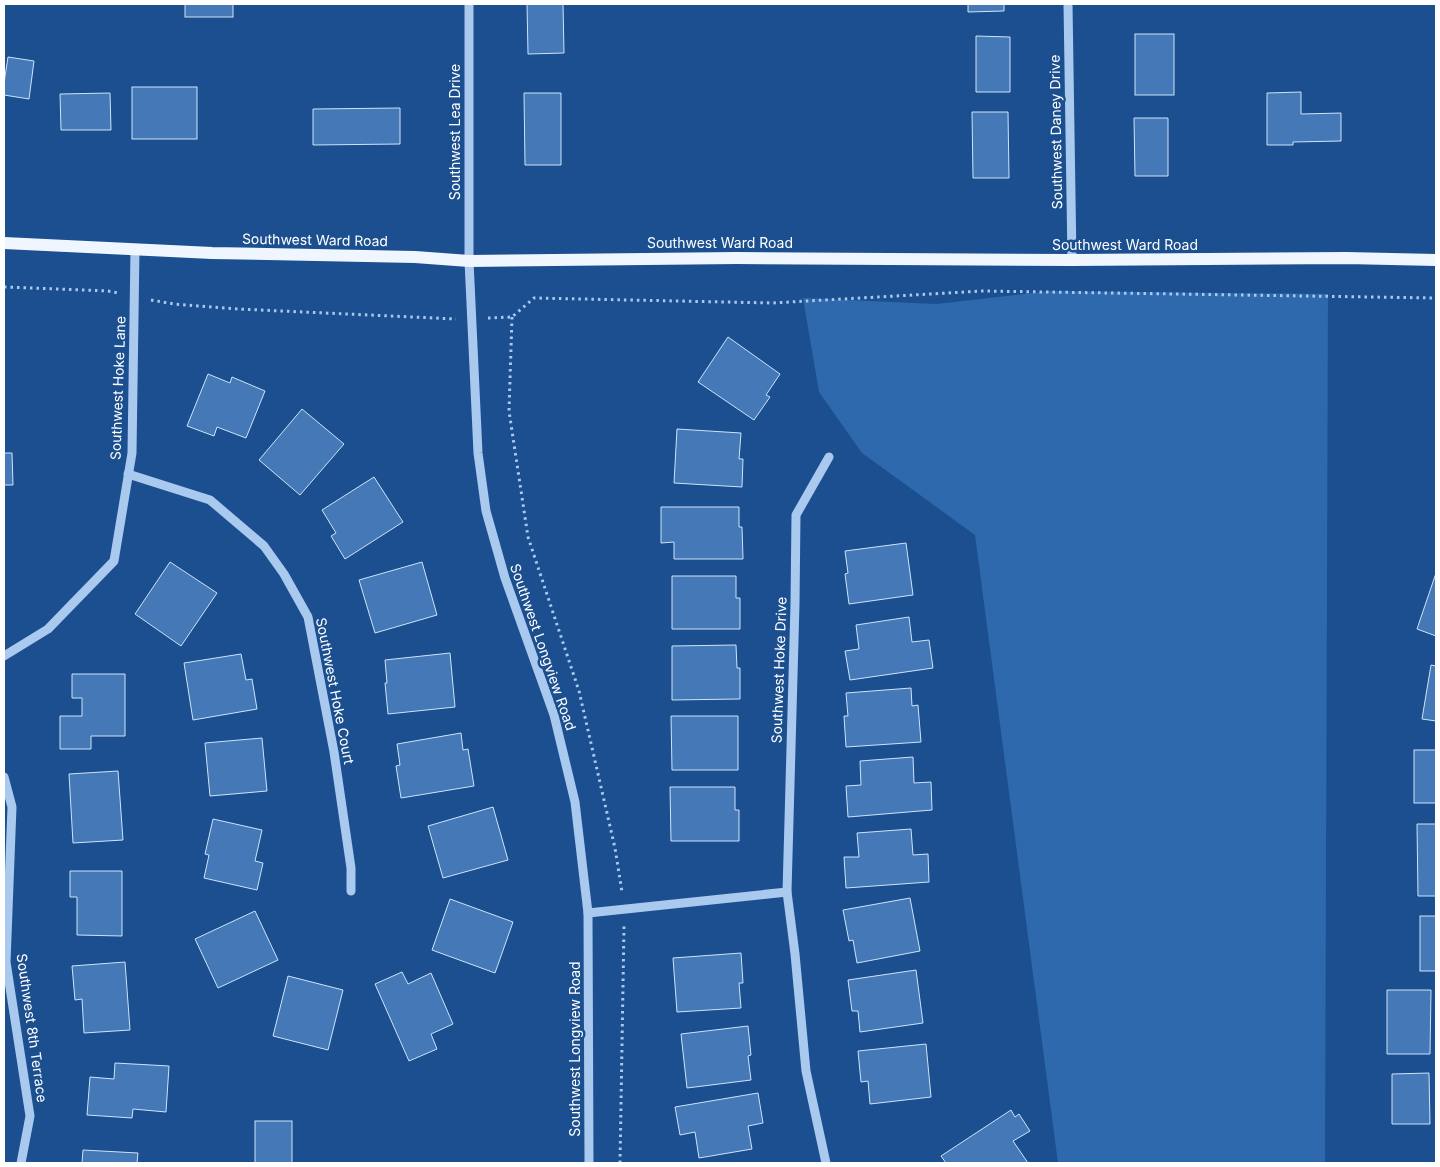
<svg xmlns="http://www.w3.org/2000/svg" width="1440" height="1167" font-family="Inter,sans-serif">
  <style>
    .green { fill: #2e69ad }
    .building { fill: #4478b7; stroke: #cfe3fa }
    .lines { fill: none; stroke-linecap: round; stroke-linejoin: round }
    .path { stroke: #a9c9ee; stroke-width: 3; stroke-dasharray: 2.5 4; stroke-linecap: butt }
    .minor { stroke: #a9c9ee; stroke-width: 9 }
    .major { stroke: #f0f6ff; stroke-width: 12 }
    .labels { text-anchor: middle; stroke-width: 5; stroke-linejoin: round; paint-order: stroke }
    .street-label { font-size: 14px; fill: #fff; stroke: #1b4f8f }
  </style>
  <rect width="100%" height="100%" fill="#1b4f8f"/>
  <path class="green" d="M1050 291 1328 294 1325 1163H1058L975 535 862 453 819 392 803 298 936 304Z"/>
  <g class="building">
    <rect x="185" y="4" width="48" height="13"/>
    <path d="M527 4H563L564 53 528 54Z"/>
    <path d="M968 4H1004V11L968 12Z"/>
    <rect x="1135" y="34" width="39" height="61"/>
    <path d="M976 36 1010 37V92H976Z"/>
    <path d="M8 57 34 61 29 99 4 95V83Z"/>
    <rect x="132" y="87" width="65" height="52"/>
    <path d="M1301 92V114L1341 113V141L1293 142V145H1267V93Z"/>
    <path d="M110 93 111 130H61L60 94Z"/>
    <path d="M524 93H561V165H525Z"/>
    <path d="M400 108V144L313 145V109Z"/>
    <path d="M972 112H1008L1009 178H973Z"/>
    <path d="M1134 118H1168V176H1135Z"/>
    <path d="M728 337 780 374 766 395 770 397 754 420 698 382Z"/>
    <path d="M208 374 230 383 232 377 265 391 246 438 217 427 214 436 187 426Z"/>
    <path d="M302 409 344 444 300 495 259 460Z"/>
    <path d="M677 429 741 433 739 459H743L742 487 674 483Z"/>
    <path d="M4 453H12L13 485H4Z"/>
    <path d="M374 477 403 522 345 559 331 536 336 533 322 510Z"/>
    <path d="M661 507H739V527H742L743 559H674V542L661 543Z"/>
    <path d="M906 543 913 595 849 604 845 574 848 573 845 551Z"/>
    <path d="M170 562 217 593 181 646 135 614Z"/>
    <path d="M422 562 437 615 375 633 359 580Z"/>
    <path d="M1436 573V636L1417 629Z"/>
    <path d="M672 576H736V598H740V629H672Z"/>
    <path d="M909 617 912 642 929 640 933 668 850 680 845 651 859 649 856 625Z"/>
    <path d="M736 645 737 668H740V699L672 700V646Z"/>
    <path d="M450 653 455 707 388 714 385 683H387L385 660Z"/>
    <path d="M241 654 246 680 252 679 257 709 193 720 184 663Z"/>
    <path d="M1431 665 1436 666V721L1422 719Z"/>
    <path d="M72 674H125V736H91V749H60V716H82V698H72Z"/>
    <path d="M911 688 912 706 918 705 921 742 846 747 844 716H848L846 693Z"/>
    <path d="M671 716H738V770H672Z"/>
    <path d="M461 733 463 750 468 749 474 786 401 798 396 766 400 765 397 744Z"/>
    <path d="M262 738 267 791 210 796 205 743Z"/>
    <rect x="1414" y="750" width="22" height="53"/>
    <path d="M913 757 914 783 931 782 932 810 848 817 846 786 861 785 860 761Z"/>
    <path d="M118 771 123 840 73 843 69 774Z"/>
    <path d="M670 787H735V810H739V841H671Z"/>
    <path d="M493 807 508 860 443 878 428 826Z"/>
    <path d="M213 819 262 830 255 861 263 863 257 890 204 878 209 855 205 854Z"/>
    <path d="M1417 824H1436V896H1418Z"/>
    <path d="M911 829 913 855 928 854 929 882 846 888 844 857H859L857 833Z"/>
    <path d="M70 871H122V936L77 935V897H70Z"/>
    <path d="M910 898 920 951 857 963 853 940 849 941 843 910Z"/>
    <path d="M450 899 513 922 495 973 432 950Z"/>
    <path d="M255 911 278 960 218 988 195 939Z"/>
    <rect x="1420" y="916" width="16" height="55"/>
    <path d="M741 953 743 983H739L741 1008 677 1012 673 958Z"/>
    <path d="M125 962 130 1030 84 1033 82 999 75 1000 72 966Z"/>
    <path d="M916 970 923 1023 860 1032 858 1011H852L848 980Z"/>
    <path d="M402 972 408 984 431 973 453 1024 431 1034 437 1049 409 1061 375 984Z"/>
    <path d="M288 976 343 990 328 1050 273 1036Z"/>
    <path d="M1387 990H1431L1430 1054H1387Z"/>
    <path d="M748 1026 751 1055 748 1056 751 1080 687 1088 681 1034Z"/>
    <path d="M926 1044 931 1097 870 1104 868 1081 861 1082 858 1051Z"/>
    <path d="M115 1063 169 1066 166 1112 133 1109 132 1118 87 1115 90 1077 114 1079Z"/>
    <path d="M1429 1073 1430 1124H1392V1074Z"/>
    <path d="M758 1093 763 1123 748 1126 752 1149 699 1158 695 1132 680 1135 675 1107Z"/>
    <path d="M1011 1110 1015 1117 1019 1114 1030 1131 1013 1141 1028 1163H946L941 1156Z"/>
    <rect x="255" y="1121" width="37" height="42"/>
    <path d="M83 1150 138 1153 137 1163H82Z"/>
  </g>
  <g class="lines">
    <g class="path">
      <path d="M4 287 108 291 118 293"/>
      <path d="M151 300 174 304 238 309 456 319"/>
      <path d="M512 317 509 411 528 537 579 691 615 848 622 892"/>
      <path d="M488 318 512 317 534 298 773 303 982 291 1436 298"/>
      <path d="M620 1163 624 926"/>
    </g>
    <g class="minor">
      <path d="M469 4V261L478 453 486 511 505 578 554 715 575 802 588 913 589 1163"/>
      <path d="M1068 4 1072 260"/>
      <path d="M128 474 210 500 264 546 284 574 308 617 334 752 351 868V891"/>
      <path d="M4 656 48 629 114 561 132 453 135 249"/>
      <path d="M4 777 12 807 6 962 30 1116 21 1163"/>
      <path d="M588 913 787 892"/>
      <path d="M826 1163 806 1071 795 954 787 892 795 604 796 515 829 457"/>
    </g>
    <path class="major" d="M4 243 212 253 415 257 469 261 737 258 1072 260 1346 258 1436 260"/>
  </g>
  <g class="labels">
    <g class="street-label">
      <text transform="translate(455 132) rotate(-90)" y="5">Southwest Lea Drive</text>
      <text transform="translate(1056 132) rotate(-91)" y="5">Southwest Daney Drive</text>
      <text transform="translate(315 240) rotate(1)" y="5">Southwest Ward Road</text>
      <text x="720" y="248">Southwest Ward Road</text>
      <text x="1125" y="250">Southwest Ward Road</text>
      <text transform="translate(118 388) rotate(-88)" y="5">Southwest Hoke Lane</text>
      <text transform="translate(543 647) rotate(71)" y="5">Southwest Longview Road</text>
      <text transform="translate(779 670) rotate(-88)" y="5">Southwest Hoke Drive</text>
      <text transform="translate(335 691) rotate(79)" y="5">Southwest Hoke Court</text>
      <text transform="translate(32 1028) rotate(82)" y="5">Southwest 8th Terrace</text>
      <text transform="translate(575 1049) rotate(-90)" y="5">Southwest Longview Road</text>
    </g>
  </g>
  <rect width="1440" height="1167" fill="none" stroke="#ffffff" stroke-width="10"/>
</svg>
